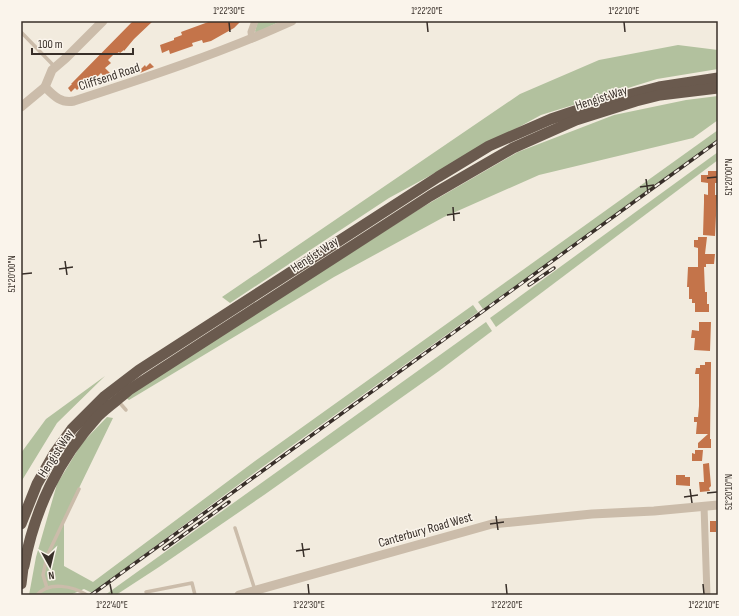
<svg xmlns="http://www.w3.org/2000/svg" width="739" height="616" font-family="'Sofia Sans Condensed',sans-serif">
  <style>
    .green { fill: #b2c19e }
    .building { fill: #c4744a }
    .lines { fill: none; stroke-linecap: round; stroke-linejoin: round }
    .service { stroke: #cbbcaa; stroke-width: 3.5 }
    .minor { stroke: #cbbcaa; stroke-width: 7 }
    .tertiary { stroke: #cbbcaa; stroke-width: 9 }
    .trunk { stroke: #6a5a4e; stroke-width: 11 }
    .rail-casing { stroke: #382f29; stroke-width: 3.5 }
    .rail { stroke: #faf4eb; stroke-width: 2; stroke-dasharray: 6; stroke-linecap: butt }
    .ticks { fill: none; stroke: #382f29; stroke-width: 1.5 }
    .labels { text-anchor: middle; stroke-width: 3; stroke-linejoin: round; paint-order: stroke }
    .street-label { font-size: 13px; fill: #382f29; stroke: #faf4eb }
    .neatline { fill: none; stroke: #382f29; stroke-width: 1.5 }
    .ticks-label { font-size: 10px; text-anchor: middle; fill: #382f29 }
  </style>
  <rect width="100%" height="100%" fill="#f2ebde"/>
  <g class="green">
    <path d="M258 21H281L256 33 255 31Z"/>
    <path d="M678 45 718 50V69L657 79 541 115 389 198 230 303 222 297 520 94 599 60Z"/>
    <path d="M718 96V120L693 138 539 175 444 217 334 277 129 400 125 397 421 208 518 152 614 115 686 100Z"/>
    <path d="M718 130V141L483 309 478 302Z"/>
    <path d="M718 152V160L496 327 490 318Z"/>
    <path d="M473 305 478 312 261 468 92 593 84 589 70 595H29L36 557 57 484 82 443 107 417 113 418 64 519V566L93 582 255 461Z"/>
    <path d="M486 322 492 331 439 371 264 495 159 567 116 595H105Z"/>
    <path d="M105 376 57 423 21 482V453L46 419Z"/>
  </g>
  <g class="building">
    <path d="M133 21H153L134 39 124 51V50L120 53 119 52 116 54 115 53 108 60 111 63 105 68 110 73 105 78 101 73 96 78 95 77 87 80 77 90 75 88 71 92 68 88 72 84H71Z"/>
    <path d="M211 21H241L234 28 211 41 203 43 202 40 192 43 193 46 170 54 169 50 162 53 160 45 174 40V38L182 35 181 32Z"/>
    <path d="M150 63 154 67 140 73 142 70 141 69 145 65 146 67Z"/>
    <path d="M708 171H717V183H715V195H717L715 236 703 235 704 202V194L708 195V183L701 182V175H708Z"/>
    <path d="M698 237H707L705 254H715L714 264H706V267H704L705 292H707V304H709V312H695V303H692V299H689V287H687L688 267H698V248L694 247V240H698Z"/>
    <path d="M699 322H711L710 351 694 350 695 338H691L692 330 699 331Z"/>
    <path d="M705 362H711V365L710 439H711V448H698V443L708 434H696L697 422H694V417H698L699 406V374H695L696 368H700V365H705Z"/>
    <path d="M695 450H703L702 461H692V453L695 454Z"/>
    <path d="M709 463 711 486 709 488 710 491 700 492 699 482H704L703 464Z"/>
    <path d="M676 475H685V477H690V486L676 485Z"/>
    <rect x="710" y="521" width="6" height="11"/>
  </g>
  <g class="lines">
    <g class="service">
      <path d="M21 32 55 67"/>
      <path d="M119 402 126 410"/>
      <path d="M235 528 255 590"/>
      <path d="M47 588 43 575 47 556 79 489"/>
      <path d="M146 592 192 583 195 595"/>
      <path d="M37 595C49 581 73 586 87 595"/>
    </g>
    <g class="minor">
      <path d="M252 39 251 32 255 21"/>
      <path d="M704 506 707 595"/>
    </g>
    <g class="tertiary">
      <path d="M45 87C53 95 61 104 74 101 148 77 221 53 292 21"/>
      <path d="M21 107 45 87 52 70 66 58 103 21"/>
      <path d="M239 595 492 524 592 514 654 511 718 505"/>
    </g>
    <g class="trunk">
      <path d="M21 524 37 484 54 454 72 429 105 396 139 370 438 177 489 146 551 119 605 101 659 87 718 78"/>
      <path d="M24 566C35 508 58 460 98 416 107 407 119 399 129 390L430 196 513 148 576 120 636 101 660 95 718 88"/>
      <path d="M21 584 24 560"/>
    </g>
    <defs>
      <g id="rail">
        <path d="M529 285 554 268"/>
        <path d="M164 549 229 502"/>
        <path d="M91 595 718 141"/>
      </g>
    </defs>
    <use href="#rail" class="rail-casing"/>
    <use href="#rail" class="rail"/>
  </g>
  <path class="ticks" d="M229 22 230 32M427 22 428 32M624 22 625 32M707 178 717 177M646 179 648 193M640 187 654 185M453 207 454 221M447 215 460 213M259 234 261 248M253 242 267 240M65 261 67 275M59 269 73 267M22 274 32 273M690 489 692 503M707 493 717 492M684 497 698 495M496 516 498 530M490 524 504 522M302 543 304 557M296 551 310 549M110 584 112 594M308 584 309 594M506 584 507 594M703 584 704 594"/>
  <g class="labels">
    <g class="street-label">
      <text transform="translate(109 76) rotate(-18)" y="5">Cliffsend Road</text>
      <text transform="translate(601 97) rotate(-18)" y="5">Hengist Way</text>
      <text transform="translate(314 254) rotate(-33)" y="5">Hengist Way</text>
      <text transform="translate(55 453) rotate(-57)" y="5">Hengist Way</text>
      <text transform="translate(425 529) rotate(-16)" y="5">Canterbury Road West</text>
    </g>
  </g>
  <rect width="739" height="616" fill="none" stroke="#faf4eb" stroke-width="44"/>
  <g transform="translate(50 566) rotate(172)" stroke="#faf4eb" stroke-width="3" paint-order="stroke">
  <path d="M0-3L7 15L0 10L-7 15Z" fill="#382f29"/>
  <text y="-6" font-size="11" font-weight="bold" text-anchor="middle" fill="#382f29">N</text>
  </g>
  <path d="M32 48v6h101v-6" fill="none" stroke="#382f29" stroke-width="2"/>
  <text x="38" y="48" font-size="12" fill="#382f29" stroke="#faf4eb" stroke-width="3" paint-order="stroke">100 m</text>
  <rect x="22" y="22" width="695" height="572" class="neatline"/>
  <g class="ticks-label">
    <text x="229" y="14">1°22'30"E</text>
    <text x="427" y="14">1°22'20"E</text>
    <text x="624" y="14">1°22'10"E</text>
    <text transform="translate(728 177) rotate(-90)" y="4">51°20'00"N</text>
    <text transform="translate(11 274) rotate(-90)" y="4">51°20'00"N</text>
    <text transform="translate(728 492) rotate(-90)" y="4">51°20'10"N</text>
    <text x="112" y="608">1°22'40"E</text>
    <text x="309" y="608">1°22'30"E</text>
    <text x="507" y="608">1°22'20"E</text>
    <text x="704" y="608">1°22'10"E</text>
  </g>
</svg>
